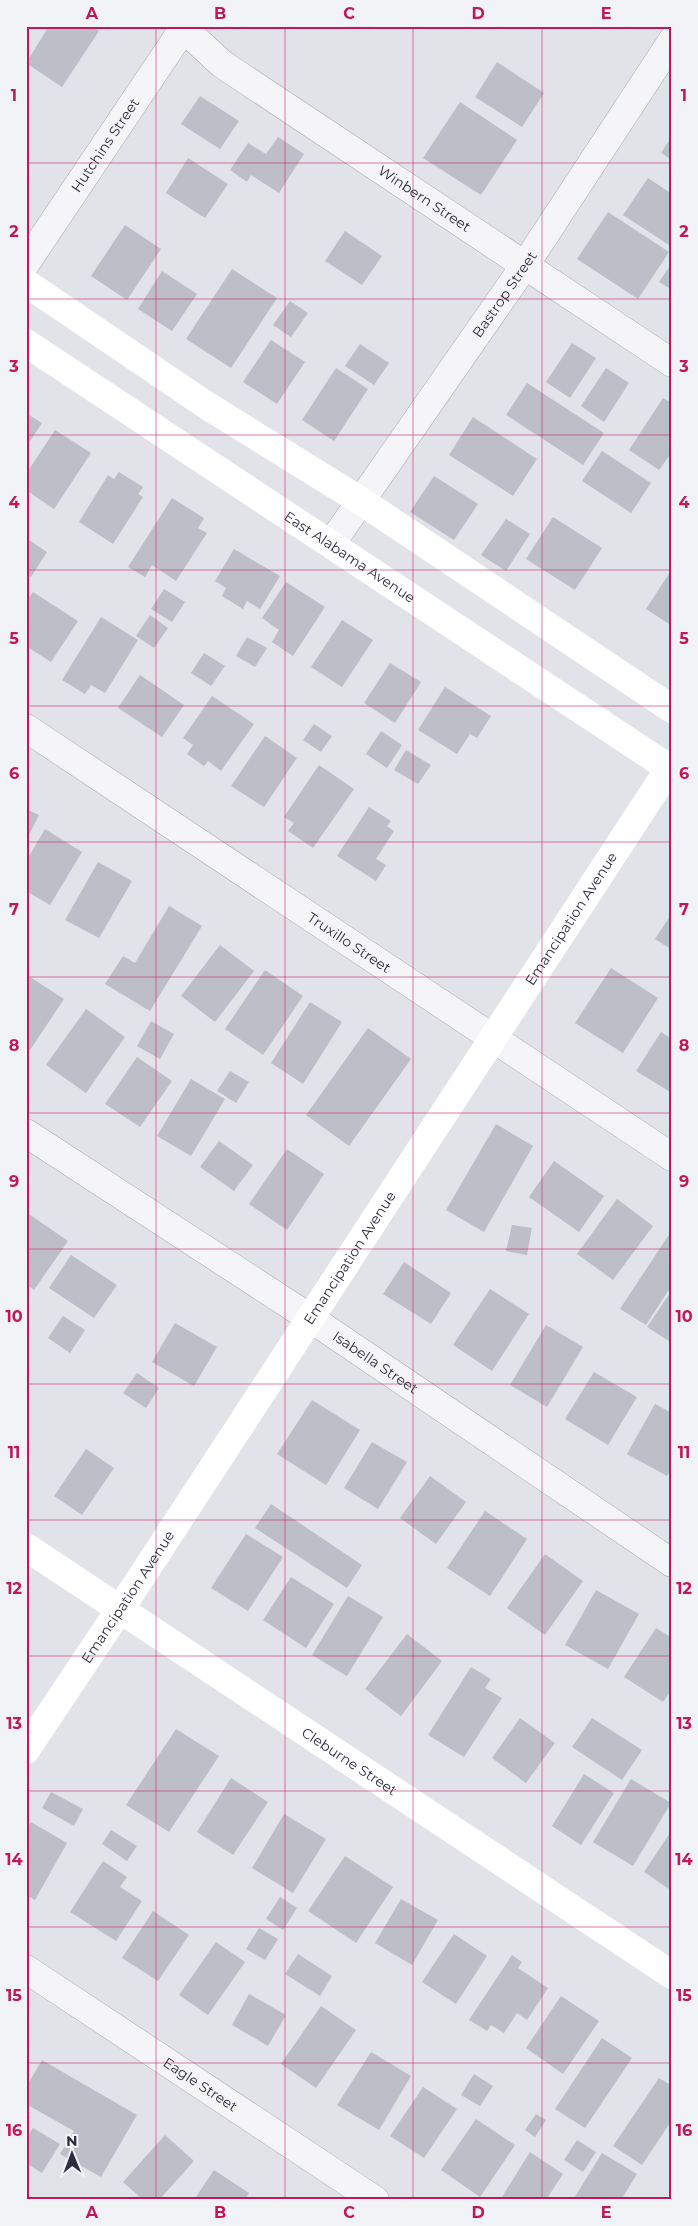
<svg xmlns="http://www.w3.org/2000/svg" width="698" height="2226" font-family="Montserrat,sans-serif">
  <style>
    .building { fill: #bdbec8 }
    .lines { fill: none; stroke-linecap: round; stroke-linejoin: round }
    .street-casing { stroke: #a8a9b3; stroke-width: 29 }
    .street { stroke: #f5f5f8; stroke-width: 28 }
    .secondary { stroke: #fff; stroke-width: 28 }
    .grid { fill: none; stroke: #c2185b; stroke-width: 1; stroke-opacity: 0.55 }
    .labels { text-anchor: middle; stroke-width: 5; stroke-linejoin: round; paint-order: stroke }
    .street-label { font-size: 14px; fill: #2c2e3f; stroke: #f2f3f7 }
    .neatline { fill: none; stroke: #c2185b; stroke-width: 2 }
    .grid-label { font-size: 16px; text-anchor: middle; font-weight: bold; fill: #c2185b }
  </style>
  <rect width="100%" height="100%" fill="#e2e3e9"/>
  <g class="building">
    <path d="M49 26H92L99 31 62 87 26 63Z"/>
    <path d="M497 62 544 93 522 127 475 97Z"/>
    <path d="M200 96 239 121 220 149 181 124Z"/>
    <path d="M460 102 517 140 481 195 423 158Z"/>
    <path d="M672 136V160L661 153Z"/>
    <path d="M278 137 304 154 279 193 251 175 247 182 230 170 248 143 266 154Z"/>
    <path d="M188 158 228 184 205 218 166 193Z"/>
    <path d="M648 178 672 194V247L623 215Z"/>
    <path d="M608 212 669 252 638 299 577 259Z"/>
    <path d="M125 225 161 249 127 300 91 276Z"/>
    <path d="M345 231 382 256 362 285 325 261Z"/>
    <path d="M672 263V290L659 282Z"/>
    <path d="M232 269 277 298 231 368 186 339Z"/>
    <path d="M162 271 197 294 172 331 138 309Z"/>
    <path d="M290 301 308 313 291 337 273 325Z"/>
    <path d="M271 340 305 362 277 404 243 382Z"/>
    <path d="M572 343 596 358 570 398 546 382Z"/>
    <path d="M360 344 389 363 374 385 345 366Z"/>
    <path d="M336 368 368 389 334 441 302 420Z"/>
    <path d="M606 368 629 383 604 422 581 406Z"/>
    <path d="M527 383 604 433 583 465 506 415Z"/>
    <path d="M663 398 672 403V452L659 470 629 450Z"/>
    <path d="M26 413 42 423 26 447Z"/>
    <path d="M473 417 537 459 513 496 449 455Z"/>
    <path d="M55 430 91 453 54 509 26 490V474Z"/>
    <path d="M602 451 651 483 631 513 582 481Z"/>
    <path d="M119 472 143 487 138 494 143 497 113 544 79 522 108 475 114 479Z"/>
    <path d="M434 476 478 504 454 540 410 512Z"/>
    <path d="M172 498 204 518 198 528 207 533 176 581 152 565 145 577 128 567Z"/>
    <path d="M553 517 602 548 575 590 526 559Z"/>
    <path d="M506 519 530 534 506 571 481 555Z"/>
    <path d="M26 538 47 552 31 577 26 575Z"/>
    <path d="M234 549 280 576 260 609 247 601 243 609 222 596 226 588 215 581Z"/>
    <path d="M672 569V626L646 609Z"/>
    <path d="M286 582 325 607 293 656 272 642 279 630 262 618Z"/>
    <path d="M164 589 185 602 172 622 151 609Z"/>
    <path d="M33 592 78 621 51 662 26 646V602Z"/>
    <path d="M150 615 168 628 154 648 136 636Z"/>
    <path d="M101 617 138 640 105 693 91 685 85 694 62 680Z"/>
    <path d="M342 620 373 640 342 687 311 667Z"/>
    <path d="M247 637 267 648 255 667 236 656Z"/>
    <path d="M204 653 225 666 211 686 191 673Z"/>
    <path d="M390 663 421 682 395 723 364 703Z"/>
    <path d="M140 675 184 705 162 737 118 708Z"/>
    <path d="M445 687 491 716 477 738 470 734 457 754 418 730Z"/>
    <path d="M212 696 254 724 221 771 208 761 204 766 187 754 193 745 183 738Z"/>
    <path d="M314 724 332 736 321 752 303 740Z"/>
    <path d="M381 731 402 745 387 768 366 754Z"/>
    <path d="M265 736 297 758 264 807 231 786Z"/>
    <path d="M406 750 431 765 418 784 394 770Z"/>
    <path d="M319 765 354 789 313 848 288 831 294 823 284 817Z"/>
    <path d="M369 807 391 821 387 826 394 831 376 859 386 865 376 881 337 856Z"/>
    <path d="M26 809 39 815 26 841Z"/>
    <path d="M45 829 82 852 50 905 26 891V861Z"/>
    <path d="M98 862 132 881 99 938 65 920Z"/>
    <path d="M169 906 202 926 150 1011 105 984 123 956 135 963Z"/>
    <path d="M672 913V950L655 939Z"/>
    <path d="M220 945 254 971 215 1022 181 996Z"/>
    <path d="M611 968 658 998 623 1053 575 1023Z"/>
    <path d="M265 970 303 996 263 1055 225 1029Z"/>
    <path d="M30 977 64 999 30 1050 26 1047V982Z"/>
    <path d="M310 1002 342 1022 303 1084 271 1063Z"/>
    <path d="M86 1009 125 1037 86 1093 46 1065Z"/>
    <path d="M151 1021 174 1034 160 1059 137 1046Z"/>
    <path d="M368 1028 411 1059 349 1146 306 1115Z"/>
    <path d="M661 1032 672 1039V1093L636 1071Z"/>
    <path d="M137 1057 172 1081 140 1127 105 1104Z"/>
    <path d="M230 1071 249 1082 236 1103 217 1091Z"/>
    <path d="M191 1079 225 1099 191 1156 157 1136Z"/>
    <path d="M496 1124 533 1146 484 1232 446 1210Z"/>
    <path d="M219 1141 253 1165 234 1191 200 1167Z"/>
    <path d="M287 1149 324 1174 287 1230 249 1204Z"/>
    <path d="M554 1161 604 1196 579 1232 529 1197Z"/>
    <path d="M617 1199 653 1226 613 1280 577 1254Z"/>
    <path d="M26 1212 68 1241 34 1290 26 1284Z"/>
    <path d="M512 1225 532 1228 527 1255 506 1251Z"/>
    <path d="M672 1230V1285L646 1325 620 1309Z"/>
    <path d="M71 1255 117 1285 94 1318 49 1288Z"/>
    <path d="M404 1262 451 1293 431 1324 383 1294Z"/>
    <path d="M490 1289 529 1314 492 1371 453 1345Z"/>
    <path d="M672 1290V1343L647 1327Z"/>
    <path d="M63 1316 85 1330 70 1353 48 1338Z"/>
    <path d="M175 1323 217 1347 194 1386 152 1362Z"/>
    <path d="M546 1325 583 1347 547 1407 510 1385Z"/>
    <path d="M594 1372 637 1397 608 1445 565 1419Z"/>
    <path d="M137 1373 159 1388 146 1408 123 1393Z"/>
    <path d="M312 1400 360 1430 326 1485 277 1454Z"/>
    <path d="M655 1404 672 1413V1467L667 1476 627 1454Z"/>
    <path d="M372 1442 407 1462 378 1509 344 1488Z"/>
    <path d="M86 1449 114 1468 82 1515 54 1496Z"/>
    <path d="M430 1476 466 1502 436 1544 400 1518Z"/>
    <path d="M271 1504 362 1565 347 1588 255 1528Z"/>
    <path d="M485 1511 527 1539 490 1596 447 1568Z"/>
    <path d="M246 1534 283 1557 248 1611 211 1588Z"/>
    <path d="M545 1554 583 1581 545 1635 507 1608Z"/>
    <path d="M291 1577 334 1604 306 1648 263 1620Z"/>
    <path d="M596 1590 639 1614 608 1669 565 1645Z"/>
    <path d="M348 1596 383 1617 347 1676 312 1655Z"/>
    <path d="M656 1628 672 1638V1689L663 1702 624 1677Z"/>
    <path d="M407 1634 442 1661 401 1716 365 1689Z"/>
    <path d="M471 1667 491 1679 485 1688 502 1698 464 1757 428 1735Z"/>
    <path d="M520 1718 555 1743 526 1783 492 1758Z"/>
    <path d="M592 1718 642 1750 622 1780 572 1747Z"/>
    <path d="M176 1729 219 1756 169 1832 126 1805Z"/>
    <path d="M584 1774 614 1793 581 1845 552 1826Z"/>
    <path d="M231 1778 268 1802 233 1855 197 1832Z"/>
    <path d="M631 1779 671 1803 633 1866 593 1842Z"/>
    <path d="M51 1792 83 1809 74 1826 42 1808Z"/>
    <path d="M284 1814 326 1839 293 1893 252 1868Z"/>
    <path d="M31 1822 67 1843 35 1900 26 1895V1830Z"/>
    <path d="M111 1830 137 1846 127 1861 102 1844Z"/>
    <path d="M672 1830V1891L644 1872Z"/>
    <path d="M345 1856 393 1887 356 1943 308 1911Z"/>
    <path d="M103 1861 127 1877 120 1887 142 1901 116 1941 70 1912Z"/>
    <path d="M280 1897 297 1908 283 1930 266 1919Z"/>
    <path d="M401 1899 438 1920 412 1965 375 1943Z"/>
    <path d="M153 1911 189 1935 158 1981 122 1958Z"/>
    <path d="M259 1928 278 1939 265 1960 246 1949Z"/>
    <path d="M454 1934 487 1956 456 2004 422 1982Z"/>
    <path d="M216 1942 245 1962 208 2015 179 1995Z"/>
    <path d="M298 1954 332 1976 320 1996 285 1974Z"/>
    <path d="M512 1955 522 1962 518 1968 548 1988 527 2020 517 2013 504 2033 491 2025 487 2031 469 2020Z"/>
    <path d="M249 1994 286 2015 268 2046 232 2025Z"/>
    <path d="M561 1996 599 2021 563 2074 526 2048Z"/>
    <path d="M321 2006 356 2030 316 2088 281 2064Z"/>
    <path d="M602 2038 632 2058 585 2128 555 2109Z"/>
    <path d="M371 2052 411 2076 379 2130 337 2105Z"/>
    <path d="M42 2060 137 2115 101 2177 60 2154 74 2131 26 2104V2087Z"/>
    <path d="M474 2074 493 2086 480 2106 461 2095Z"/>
    <path d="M659 2078 672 2086V2120L642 2165 613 2146Z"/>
    <path d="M423 2087 457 2109 424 2158 390 2136Z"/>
    <path d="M536 2114 546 2120 535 2137 525 2130Z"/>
    <path d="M476 2119 515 2145 480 2197 441 2170Z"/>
    <path d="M33 2128 60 2144 42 2173 26 2163V2138Z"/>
    <path d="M165 2135 194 2161 159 2200H143L123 2182Z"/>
    <path d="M577 2140 596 2152 583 2172 564 2160Z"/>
    <path d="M530 2152 563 2174 546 2200H500Z"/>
    <path d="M602 2153 637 2174 621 2200H573Z"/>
    <path d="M214 2170 249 2193 245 2200H194Z"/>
  </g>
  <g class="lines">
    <defs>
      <g id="street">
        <path id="s1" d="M181 26 222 64 672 363"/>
        <path id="s2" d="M26 263 185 26"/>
        <path id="s3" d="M331 544 525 265 672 41"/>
        <path id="s4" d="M26 728 672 1157"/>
        <path id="s5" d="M26 1133 310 1318 672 1563"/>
        <path id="s6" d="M26 1969 375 2200"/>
      </g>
    </defs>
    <use href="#street" class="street-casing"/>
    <use href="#street" class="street"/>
    <g class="secondary">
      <path d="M26 283 206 405 361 501 672 709"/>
      <path id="s7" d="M26 343 672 770"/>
      <path id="s8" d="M26 1547 672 1975"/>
      <path id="s9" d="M26 1750 142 1576 672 764"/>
    </g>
  </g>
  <path class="grid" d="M156 26V2200M285 26V2200M413 26V2200M542 26V2200M26 163H672M26 299H672M26 435H672M26 570H672M26 706H672M26 842H672M26 977H672M26 1113H672M26 1249H672M26 1384H672M26 1520H672M26 1656H672M26 1791H672M26 1927H672M26 2063H672"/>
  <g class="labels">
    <g class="street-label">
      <text dy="5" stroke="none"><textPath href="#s2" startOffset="142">Hutchins Street</textPath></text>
      <text dy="5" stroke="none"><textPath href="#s1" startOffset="299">Winbern Street</textPath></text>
      <text dy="5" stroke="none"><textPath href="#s3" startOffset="304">Bastrop Street</textPath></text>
      <text dy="5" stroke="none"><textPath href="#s7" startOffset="388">East Alabama Avenue</textPath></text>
      <text dy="5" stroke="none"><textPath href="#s9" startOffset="994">Emancipation Avenue</textPath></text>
      <text dy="5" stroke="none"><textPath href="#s4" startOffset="388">Truxillo Street</textPath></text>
      <text dy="5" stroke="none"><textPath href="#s9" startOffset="589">Emancipation Avenue</textPath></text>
      <text dy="5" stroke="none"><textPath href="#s5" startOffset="418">Isabella Street</textPath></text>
      <text dy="5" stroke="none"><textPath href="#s9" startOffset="184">Emancipation Avenue</textPath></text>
      <text dy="5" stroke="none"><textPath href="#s8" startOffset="388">Cleburne Street</textPath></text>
      <text dy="5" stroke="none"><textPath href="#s6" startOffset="209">Eagle Street</textPath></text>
    </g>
  </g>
  <rect width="698" height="2226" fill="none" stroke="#f2f3f7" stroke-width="55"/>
  <g transform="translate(72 2154) rotate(359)" stroke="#f2f3f7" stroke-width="4" paint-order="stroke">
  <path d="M0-4L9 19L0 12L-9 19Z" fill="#2c2e3f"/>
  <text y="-8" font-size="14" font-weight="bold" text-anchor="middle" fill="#2c2e3f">N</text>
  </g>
  <rect x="28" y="28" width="642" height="2170" class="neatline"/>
  <g class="grid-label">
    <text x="92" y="19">A</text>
    <text x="220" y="19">B</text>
    <text x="349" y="19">C</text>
    <text x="478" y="19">D</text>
    <text x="606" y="19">E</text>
    <text x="14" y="101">1</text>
    <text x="684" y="101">1</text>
    <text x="14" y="237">2</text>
    <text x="684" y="237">2</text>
    <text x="14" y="372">3</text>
    <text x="684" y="372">3</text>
    <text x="14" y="508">4</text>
    <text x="684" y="508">4</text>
    <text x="14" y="644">5</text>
    <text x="684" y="644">5</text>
    <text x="14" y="779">6</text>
    <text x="684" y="779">6</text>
    <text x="14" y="915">7</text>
    <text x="684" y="915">7</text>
    <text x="14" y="1051">8</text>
    <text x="684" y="1051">8</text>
    <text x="14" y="1187">9</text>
    <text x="684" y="1187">9</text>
    <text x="14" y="1322">10</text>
    <text x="684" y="1322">10</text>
    <text x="14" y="1458">11</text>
    <text x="684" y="1458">11</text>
    <text x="14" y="1594">12</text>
    <text x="684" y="1594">12</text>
    <text x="14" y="1729">13</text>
    <text x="684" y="1729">13</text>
    <text x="14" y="1865">14</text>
    <text x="684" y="1865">14</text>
    <text x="14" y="2001">15</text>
    <text x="684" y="2001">15</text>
    <text x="14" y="2136">16</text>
    <text x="684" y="2136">16</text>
    <text x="92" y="2218">A</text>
    <text x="220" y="2218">B</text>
    <text x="349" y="2218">C</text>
    <text x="478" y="2218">D</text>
    <text x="606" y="2218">E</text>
  </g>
</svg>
